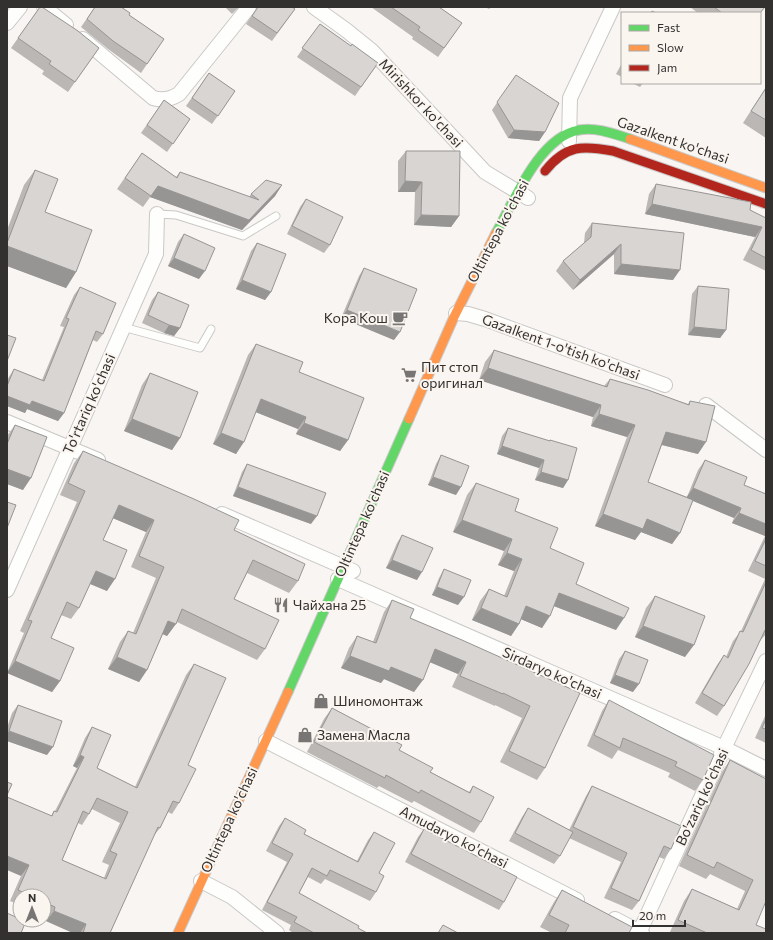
<svg xmlns="http://www.w3.org/2000/svg" width="773" height="940" font-family="Commissioner,sans-serif">
  <style>
    .lines { fill: none; stroke-linecap: round; stroke-linejoin: round }
    .lane-casing { stroke: #cac8c6; stroke-width: 9 }
    .street-casing { stroke: #cac8c6; stroke-width: 16 }
    .fast-casing { stroke: #cac8c6; stroke-width: 11 }
    .slow-casing { stroke: #cac8c6; stroke-width: 11 }
    .jam-casing { stroke: #cac8c6; stroke-width: 11 }
    .lane { stroke: #fefefd; stroke-width: 7 }
    .street { stroke: #fefefd; stroke-width: 14 }
    .fast { stroke: #63d668; stroke-width: 9 }
    .slow { stroke: #ff974d; stroke-width: 9 }
    .jam { stroke: #b3261e; stroke-width: 9 }
    .wall { fill: #bab7b5; fill-rule: evenodd }
    .shaded-wall { fill: #979594 }
    .building { fill: #d8d5d3; stroke: #979594; fill-rule: evenodd }
    .labels { text-anchor: middle; stroke-width: 4; stroke-linejoin: round; paint-order: stroke }
    .street-label { font-size: 14px; fill: #33312f; stroke: #fbf5f0 }
    .poi-label { font-size: 14px; fill: #33312f; stroke: #fbf5f0; text-anchor: start }
  </style>
  <rect width="100%" height="100%" fill="#f8f5f3"/>
  <g class="lines">
    <defs>
      <g id="lane">
        <path d="M157 214 176 215 243 236 276 216"/>
        <path d="M123 327 200 348 211 329"/>
      </g>
      <g id="street">
        <path d="M44 7 66 25"/>
        <path d="M314 7 346 30 372 51 485 172 528 198"/>
        <path d="M7 23 20 7"/>
        <path d="M83 39 153 98C163 101 171 99 179 94L249 7"/>
        <path d="M569 141 570 98 613 7"/>
        <path d="M456 313 468 314 485 319 665 385"/>
        <path d="M706 405 766 450"/>
        <path d="M7 422 98 460"/>
        <path d="M222 514 353 571"/>
        <path d="M338 579 724 748 766 769"/>
        <path d="M7 590 156 254 157 214"/>
        <path d="M266 741 577 900"/>
        <path d="M201 881 232 897 277 933"/>
        <path d="M615 919 642 933"/>
        <path d="M639 933 724 748 766 661"/>
      </g>
      <g id="fast">
        <path d="M496 233C514 201 539 137 579 130 597 127 614 134 630 139"/>
        <path d="M288 692 409 419"/>
      </g>
      <g id="slow">
        <path d="M630 139 766 188"/>
        <path d="M409 419 454 317 496 233"/>
        <path d="M178 933 288 692"/>
      </g>
      <path id="jam" d="M545 171C566 145 582 145 613 151L766 204"/>
    </defs>
    <use href="#lane" class="lane-casing"/>
    <use href="#street" class="street-casing"/>
    <use href="#fast" class="fast-casing"/>
    <use href="#slow" class="slow-casing"/>
    <use href="#jam" class="jam-casing"/>
    <use href="#lane" class="lane"/>
    <use href="#street" class="street"/>
    <use href="#fast" class="fast"/>
    <use href="#slow" class="slow"/>
    <use href="#jam" class="jam"/>
  </g>
  <g class="wall">
    <path d="M40 7 99 48 68 92 42 74 44 71 11 48Z"/>
    <path d="M95 7 129 15 164 39 141 73 108 49 81 27Z"/>
    <path d="M225 7H239L232 14Z"/>
    <path d="M257 7H292L295 9 272 41 246 24 257 8Z"/>
    <path d="M371 7H439L462 23 438 57 412 39 413 37Z"/>
    <path d="M485 7H491L489 9Z"/>
    <path d="M690 7H765L760 13H698Z"/>
    <path d="M320 24 351 46 378 63 355 96 297 57Z"/>
    <path d="M622 63V77L616 74Z"/>
    <path d="M209 73 235 91 212 124 186 106Z"/>
    <path d="M516 75 545 132 539 141 508 138 492 110Z"/>
    <path d="M632 83H643L640 87Z"/>
    <path d="M766 87V138L743 123Z"/>
    <path d="M164 100 190 119 167 152 141 133Z"/>
    <path d="M406 151 459 216 451 227 414 225 415 192H398V161Z"/>
    <path d="M142 153 176 177 180 172 249 197 251 194 282 185 275 196 242 230 150 197 143 207 117 189Z"/>
    <path d="M35 170 45 212 76 272 66 288 7 266V230L24 185Z"/>
    <path d="M656 184 750 210 766 218V271L743 260 755 237 645 214 649 194Z"/>
    <path d="M306 199 330 245 324 253 287 234 300 207Z"/>
    <path d="M592 223 673 280 614 274V254L573 290 556 271 563 261 584 243 585 233Z"/>
    <path d="M184 234 199 279 168 266 178 242Z"/>
    <path d="M257 243 271 292 265 300 236 289 251 251Z"/>
    <path d="M364 268 394 340 341 318 359 276Z"/>
    <path d="M698 286 726 330 720 338 688 335 692 294Z"/>
    <path d="M80 287 103 334 97 342 93 340 64 413 58 421 27 409 25 413 7 406V380L14 369 42 380 64 327 60 326 74 295Z"/>
    <path d="M158 292 180 328 174 336 164 333 142 323 152 300Z"/>
    <path d="M256 344 299 372 348 440 340 451 296 434 298 429 256 412 236 454 213 444 248 355Z"/>
    <path d="M494 350 604 386 610 379 688 404 690 401 698 454 662 445 648 482 687 497 698 470 705 460 744 485 766 494V634L760 641 724 706 717 716 695 703 717 665 724 655 726 657 733 641 741 631 765 579 748 571 765 536 732 523 734 518 693 501 680 533 672 544 641 532 635 540 595 526 627 437 591 426 593 417 479 380 485 362Z"/>
    <path d="M150 373 180 438 172 450 124 431 142 385Z"/>
    <path d="M15 425 23 490 7 484V436Z"/>
    <path d="M508 428 549 441 568 480 563 488 535 480 539 468 497 454 502 436Z"/>
    <path d="M83 451 234 530 298 581 289 593 247 573 234 599 265 649 257 660 177 622 167 636 163 634 147 670 139 682 108 669 120 642 128 631 133 633 156 578 131 567 146 532 113 518 103 540 107 591 90 584 79 608 71 619 61 615 51 638 60 681 52 692 7 673 24 633 20 631 77 502 60 495 74 463Z"/>
    <path d="M441 455 456 495 428 485 436 464Z"/>
    <path d="M247 464 311 524 233 496 242 472Z"/>
    <path d="M476 483 515 511 550 548 576 584 616 630 554 606 542 628 521 619 519 624 511 636 472 620 480 601 489 589 504 596 514 571 498 565 504 551 453 532 467 495Z"/>
    <path d="M402 535 417 580 386 568 397 543Z"/>
    <path d="M444 569 458 605 432 595 439 578Z"/>
    <path d="M655 596 685 657 635 637 646 608Z"/>
    <path d="M392 600 410 618 580 693 545 768 537 780 500 762 522 718 495 705V706L452 687 458 674 430 662 414 692 384 679 381 683 341 668 349 648 357 636 373 642 384 612Z"/>
    <path d="M625 651 633 692 610 683 619 659Z"/>
    <path d="M194 664 188 765 179 803 172 814 168 812 160 828 152 838 110 933H73L46 921 48 918 44 916V896H20V905L10 901 21 876 51 816 54 811H55L77 768 73 766 85 738 92 727 97 768 135 787 186 675ZM92 809 120 823 102 862 109 865 104 878 62 860 78 823 82 825 89 814Z"/>
    <path d="M609 700 703 780 695 791 668 777 670 773 618 750 612 759 587 746 602 711Z"/>
    <path d="M18 705 47 755 7 741V728L12 713Z"/>
    <path d="M332 708 399 750 430 772 469 792 473 786 481 822 474 833 414 801 412 803 379 786 377 788 307 752 324 719Z"/>
    <path d="M766 714V743L755 738Z"/>
    <path d="M730 760 766 779 756 925 766 933H673L670 932 684 901 692 889 737 909 745 891 710 874 706 879 679 866 722 772Z"/>
    <path d="M592 786 671 849 664 859 659 857 639 901 632 910 604 898 621 862 569 838 560 856 554 864 509 841 522 817 528 808 569 830 586 796Z"/>
    <path d="M285 818 304 834 357 861 368 840 374 832 379 873 376 892 370 901 325 879 321 884 308 877 299 893 358 928 367 933H293L289 930 291 925 262 910 287 862 266 851 279 826Z"/>
    <path d="M424 829 504 902 499 910 405 862 418 837Z"/>
    <path d="M562 890 629 933H552L540 927 554 902Z"/>
  </g>
  <g class="shaded-wall">
    <path d="M514 130 545 132 539 141 508 138Z"/>
    <path d="M405 181 422 182 415 192H398Z"/>
    <path d="M282 185 275 196 242 230 150 197 143 207 158 186 249 220Z"/>
    <path d="M652 204 762 227 755 237 645 214Z"/>
    <path d="M421 215 459 216 451 227 414 225Z"/>
    <path d="M621 244 614 254 573 290 580 280Z"/>
    <path d="M7 246 76 272 66 288 7 266Z"/>
    <path d="M174 258 205 271 199 279 168 266Z"/>
    <path d="M621 264 680 270 673 280 614 274Z"/>
    <path d="M242 280 271 292 265 300 236 289Z"/>
    <path d="M347 310 400 332 394 340 341 318Z"/>
    <path d="M169 325 180 328 174 336 164 333Z"/>
    <path d="M694 327 726 330 720 338 688 335Z"/>
    <path d="M488 368 601 405 593 417 479 380Z"/>
    <path d="M7 396 32 401 64 413 58 421 27 409 25 413 7 406Z"/>
    <path d="M261 399 306 417 298 429 253 411Z"/>
    <path d="M599 414 635 425 627 437 591 426Z"/>
    <path d="M132 419 180 438 172 450 124 431Z"/>
    <path d="M304 423 348 440 340 451 296 434Z"/>
    <path d="M666 432 706 442 698 454 658 444Z"/>
    <path d="M221 433 244 442 236 454 213 444Z"/>
    <path d="M502 446 544 460 539 468 497 454Z"/>
    <path d="M7 469 31 478 23 490 7 484Z"/>
    <path d="M541 472 568 480 563 488 535 480Z"/>
    <path d="M433 477 461 487 456 495 428 485Z"/>
    <path d="M238 487 317 516 311 524 233 496Z"/>
    <path d="M693 488 741 508 734 518 686 498Z"/>
    <path d="M119 505 154 520 146 532 110 517Z"/>
    <path d="M739 513 766 524V535L765 536 732 523Z"/>
    <path d="M603 514 647 519 680 533 672 544 641 532 635 540 595 526Z"/>
    <path d="M462 520 512 539 504 551 453 532Z"/>
    <path d="M507 553 522 559 514 571 498 565Z"/>
    <path d="M392 560 422 572 417 580 386 568Z"/>
    <path d="M96 571 115 579 107 591 88 583Z"/>
    <path d="M437 587 464 597 458 605 432 595Z"/>
    <path d="M559 593 624 618 616 630 551 605Z"/>
    <path d="M526 606 550 616 542 628 518 618Z"/>
    <path d="M481 608 519 624 511 636 472 620Z"/>
    <path d="M168 621 176 624 167 636 160 633Z"/>
    <path d="M643 626 694 645 685 657 635 637Z"/>
    <path d="M435 649 466 662 458 674 427 661Z"/>
    <path d="M350 656 391 667 423 680 414 692 384 679 381 683 341 668Z"/>
    <path d="M117 657 147 670 139 682 108 669Z"/>
    <path d="M15 661 60 681 52 692 7 673Z"/>
    <path d="M615 675 639 684 633 692 610 683Z"/>
    <path d="M9 731 53 747 47 755 7 741V734Z"/>
    <path d="M80 755 84 757 77 768 73 766Z"/>
    <path d="M7 856 29 865 21 876 7 870Z"/>
    <path d="M54 911 86 924 80 933H73L46 921Z"/>
  </g>
  <g class="building">
    <path d="M40 7H42L78 31 99 48 75 82 49 64 51 61 18 38Z"/>
    <path d="M95 7H121L130 13 129 15 164 39 147 64 113 41 87 19Z"/>
    <path d="M258 7H292L295 9 277 33 252 16Z"/>
    <path d="M391 7H439L462 23 444 48 418 30 420 27Z"/>
    <path d="M714 7H765L760 13H722Z"/>
    <path d="M652 11 656 13H651Z"/>
    <path d="M320 24 351 46 352 44 378 63 361 87 302 48Z"/>
    <path d="M209 73 235 91 218 116 192 98Z"/>
    <path d="M516 75 559 103 545 132 514 130 497 102Z"/>
    <path d="M766 88V120L751 111Z"/>
    <path d="M164 100 190 119 173 144 147 125Z"/>
    <path d="M406 151H460L459 216 421 215 422 182 405 181Z"/>
    <path d="M142 153 177 178 180 172 259 200 251 194 266 180 282 185 249 220 158 186 151 196 125 178Z"/>
    <path d="M35 170 58 179 45 212 92 230 76 272 7 246V243Z"/>
    <path d="M656 184 751 202 750 210 766 218V258L751 250 762 227 652 204Z"/>
    <path d="M306 199 343 217 330 245 292 226Z"/>
    <path d="M592 223 684 233 680 270 621 264V244L580 280 563 261 591 237Z"/>
    <path d="M184 234 215 248 205 271 174 258Z"/>
    <path d="M257 243 286 254 271 292 242 280Z"/>
    <path d="M364 268 417 289 400 332 347 310Z"/>
    <path d="M698 286 729 289 726 330 694 327Z"/>
    <path d="M80 287 116 303 103 334 96 331 64 413 32 401 30 405 7 396V386L14 369 44 381 69 319 66 318Z"/>
    <path d="M158 292 189 305 180 328 169 325 148 315Z"/>
    <path d="M7 335 16 338 7 361Z"/>
    <path d="M256 344 303 362 299 372 364 398 348 440 304 423 306 417 261 399 244 442 221 433Z"/>
    <path d="M494 350 607 387 610 379 648 390 689 405 690 401 715 406 706 442 666 432 648 482 693 500 680 533 647 519 643 529 603 514 635 425 599 414 601 405 488 368Z"/>
    <path d="M150 373 198 392 180 438 132 419Z"/>
    <path d="M15 425 47 437 31 478 7 469V444Z"/>
    <path d="M508 428 550 441V440L577 448 568 480 541 472 544 460 502 446Z"/>
    <path d="M83 451 194 499 239 520 234 530 305 564 298 581 253 560 234 599 279 620 265 649 182 609 176 624 168 621 147 670 117 657 128 631 136 634 164 567 139 556 154 520 119 505 103 540 127 550 115 579 96 571 79 608 67 602 51 638 74 648 60 681 15 661 32 621 28 620 85 491 68 483Z"/>
    <path d="M441 455 469 466 461 487 433 477Z"/>
    <path d="M705 460 747 477 744 485 766 494V524L739 513 741 508 693 488Z"/>
    <path d="M247 464 326 493 317 516 238 487Z"/>
    <path d="M476 483 519 499 515 511 558 528 550 548 584 563 576 584 629 608 624 618 559 593 550 616 526 606 519 624 481 608 489 589 507 597 522 559 507 553 512 539 462 520Z"/>
    <path d="M7 502 16 505 7 528Z"/>
    <path d="M402 535 433 548 422 572 392 560Z"/>
    <path d="M766 539V566L755 561Z"/>
    <path d="M444 569 471 580 464 597 437 587Z"/>
    <path d="M766 582V631L765 630 749 664 724 706 702 693 724 655 728 658 740 631 743 632Z"/>
    <path d="M655 596 705 616 694 645 643 626Z"/>
    <path d="M392 600 414 609 410 618 462 640 580 693 545 768 509 751 530 706 503 693V694L460 676 466 662 435 649 423 680 391 667 389 671 350 656 357 636 376 643Z"/>
    <path d="M625 651 648 660 639 684 615 675Z"/>
    <path d="M194 664 226 678 188 765 196 769 179 803 173 801 160 828 158 827 110 933H83L86 924 54 911 55 907 44 902V896H31L18 890 29 865 7 856V797L52 816 54 811 57 812 84 757 80 755 92 727 111 735 97 768 137 788ZM97 798 128 812 110 851 117 854 106 879 62 860 83 811 89 814Z"/>
    <path d="M609 700 714 755 703 780 675 766 677 762 623 738 620 748 594 735Z"/>
    <path d="M18 705 62 721 53 747 9 731Z"/>
    <path d="M332 708 402 745 399 750 433 768 430 772 470 793 473 786 494 797 481 822 421 790 419 793 386 775 385 778 314 742Z"/>
    <path d="M766 719V729L762 728Z"/>
    <path d="M730 760 766 779V901L756 925 766 929V933H707L678 920 692 889 739 910 753 880 717 862 714 868 687 855Z"/>
    <path d="M7 782 12 784 7 795Z"/>
    <path d="M592 786 681 826 671 849 664 846 639 901 611 888 627 853 573 827Z"/>
    <path d="M528 808 573 832 560 856 515 833Z"/>
    <path d="M285 818 306 830 304 834 358 862 374 832 395 843 379 873 384 876 376 892 330 870 327 876 312 868 299 893 359 926 358 928 367 933H314L294 922 297 917 267 902 293 854 272 843Z"/>
    <path d="M424 829 517 877 504 902 411 854Z"/>
    <path d="M562 890 632 927 629 933H565L569 925 549 915Z"/>
    <path d="M7 913 20 919V920H23L26 921 21 933H7Z"/>
    <path d="M443 925 458 933H438Z"/>
  </g>
  <defs>
    <symbol id="cafe-bare" viewBox="-9 -9 18 18"><path d="M-5.5-4.5H6V0H3Q3 3.5 0 3.5H-2.5Q-5.5 3.5-5.5 0ZM3-3.2v2h1.7v-2ZM-6 4.5H4V6H-6Z" fill="#787674" stroke="#fbf5f0" stroke-width="2.5" paint-order="stroke"/></symbol>
    <symbol id="supermarket-bare" viewBox="-9 -9 18 18"><path d="M-6-5.5h2.5l.6 2H6L4.5 2H-2.5L-4.4-4H-6ZM-1.5 3.2a1.3 1.3 0 1 0 .1 0ZM3 3.2a1.3 1.3 0 1 0 .1 0Z" fill="#787674" stroke="#fbf5f0" stroke-width="2.5" paint-order="stroke"/></symbol>
    <symbol id="restaurant-bare" viewBox="-9 -9 18 18"><path d="M-5-6h1v4h1v-4h1v4h1v-4h1v5L-1.5 .5V6h-2V.5L-5-1ZM5-6V6H3V1.5H1.5Q1.5-4 5-6Z" fill="#787674" stroke="#fbf5f0" stroke-width="2.5" paint-order="stroke"/></symbol>
    <symbol id="shop-bare" viewBox="-9 -9 18 18"><path d="M-5-2.5h2.3a2.7 3.5 0 0 1 5.4 0H5L5.5 6h-11ZM-1.5-2.5h3a1.5 2.3 0 0 0-3 0Z" fill="#787674" stroke="#fbf5f0" stroke-width="2.5" paint-order="stroke"/></symbol>
  </defs>
  <g fill-rule="evenodd">
    <use href="#cafe-bare" x="389" y="307" width="22" height="22"/>
    <use href="#supermarket-bare" x="398" y="364" width="22" height="22"/>
    <use href="#restaurant-bare" x="270" y="594" width="22" height="22"/>
    <use href="#shop-bare" x="310" y="690" width="22" height="22"/>
    <use href="#shop-bare" x="294" y="724" width="22" height="22"/>
  </g>
  <g class="labels">
    <g class="street-label">
      <text transform="translate(421 103) rotate(47)" y="5">Mirishkor ko'chasi</text>
      <text transform="translate(673 140) rotate(19)" y="5">Gazalkent ko'chasi</text>
      <text transform="translate(498 231) rotate(-62)" y="5">Oltintepa ko'chasi</text>
      <text transform="translate(561 347) rotate(20)" y="5">Gazalkent 1-o'tish ko'chasi</text>
      <text transform="translate(89 404) rotate(-66)" y="5">To'rtariq ko'chasi</text>
      <text transform="translate(362 524) rotate(-66)" y="5">Oltintepa ko'chasi</text>
      <text transform="translate(552 673) rotate(24)" y="5">Sirdaryo ko'chasi</text>
      <text transform="translate(702 797) rotate(-65)" y="5">Bo'zariq ko'chasi</text>
      <text transform="translate(229 820) rotate(-65)" y="5">Oltintepa ko'chasi</text>
      <text transform="translate(454 837) rotate(27)" y="5">Amudaryo ko'chasi</text>
    </g>
    <g class="poi-label">
      <text x="388" y="323" text-anchor="end">Кора Кош</text>
      <text x="421" y="372">Пит стоп<tspan x="421" dy="16">оригинал</tspan></text>
      <text x="293" y="610">Чайхана 25</text>
      <text x="333" y="706">Шиномонтаж</text>
      <text x="317" y="740">Замена Маслa</text>
    </g>
  </g>
  <rect width="773" height="940" fill="none" stroke="#33312f" stroke-width="16"/>
  <rect x="621" y="12" width="140" height="72" fill="#fbf5f0" stroke="#aba7a3"/>
  <rect x="629" y="25" width="20" height="6" fill="#63d668" stroke="#aba7a3"/>
  <text x="657" y="32" font-size="12" fill="#33312f">Fast</text>
  <rect x="629" y="45" width="20" height="6" fill="#ff974d" stroke="#aba7a3"/>
  <text x="657" y="52" font-size="12" fill="#33312f">Slow</text>
  <rect x="629" y="65" width="20" height="6" fill="#b3261e" stroke="#aba7a3"/>
  <text x="657" y="72" font-size="12" fill="#33312f">Jam</text>
  <g transform="translate(32 908)"><circle r="19" fill="#fbf5f0" stroke="#aba7a3"/>
  <path d="M0-3L7 15L0 10L-7 15Z" fill="#787674"/>
  <text y="-6" font-size="11" font-weight="bold" text-anchor="middle" fill="#33312f">N</text>
  </g>
  <path d="M633 920v6h52v-6" fill="none" stroke="#33312f" stroke-width="2"/>
  <text x="639" y="920" font-size="12" fill="#33312f" stroke="#fbf5f0" stroke-width="3" paint-order="stroke">20 m</text>
</svg>
